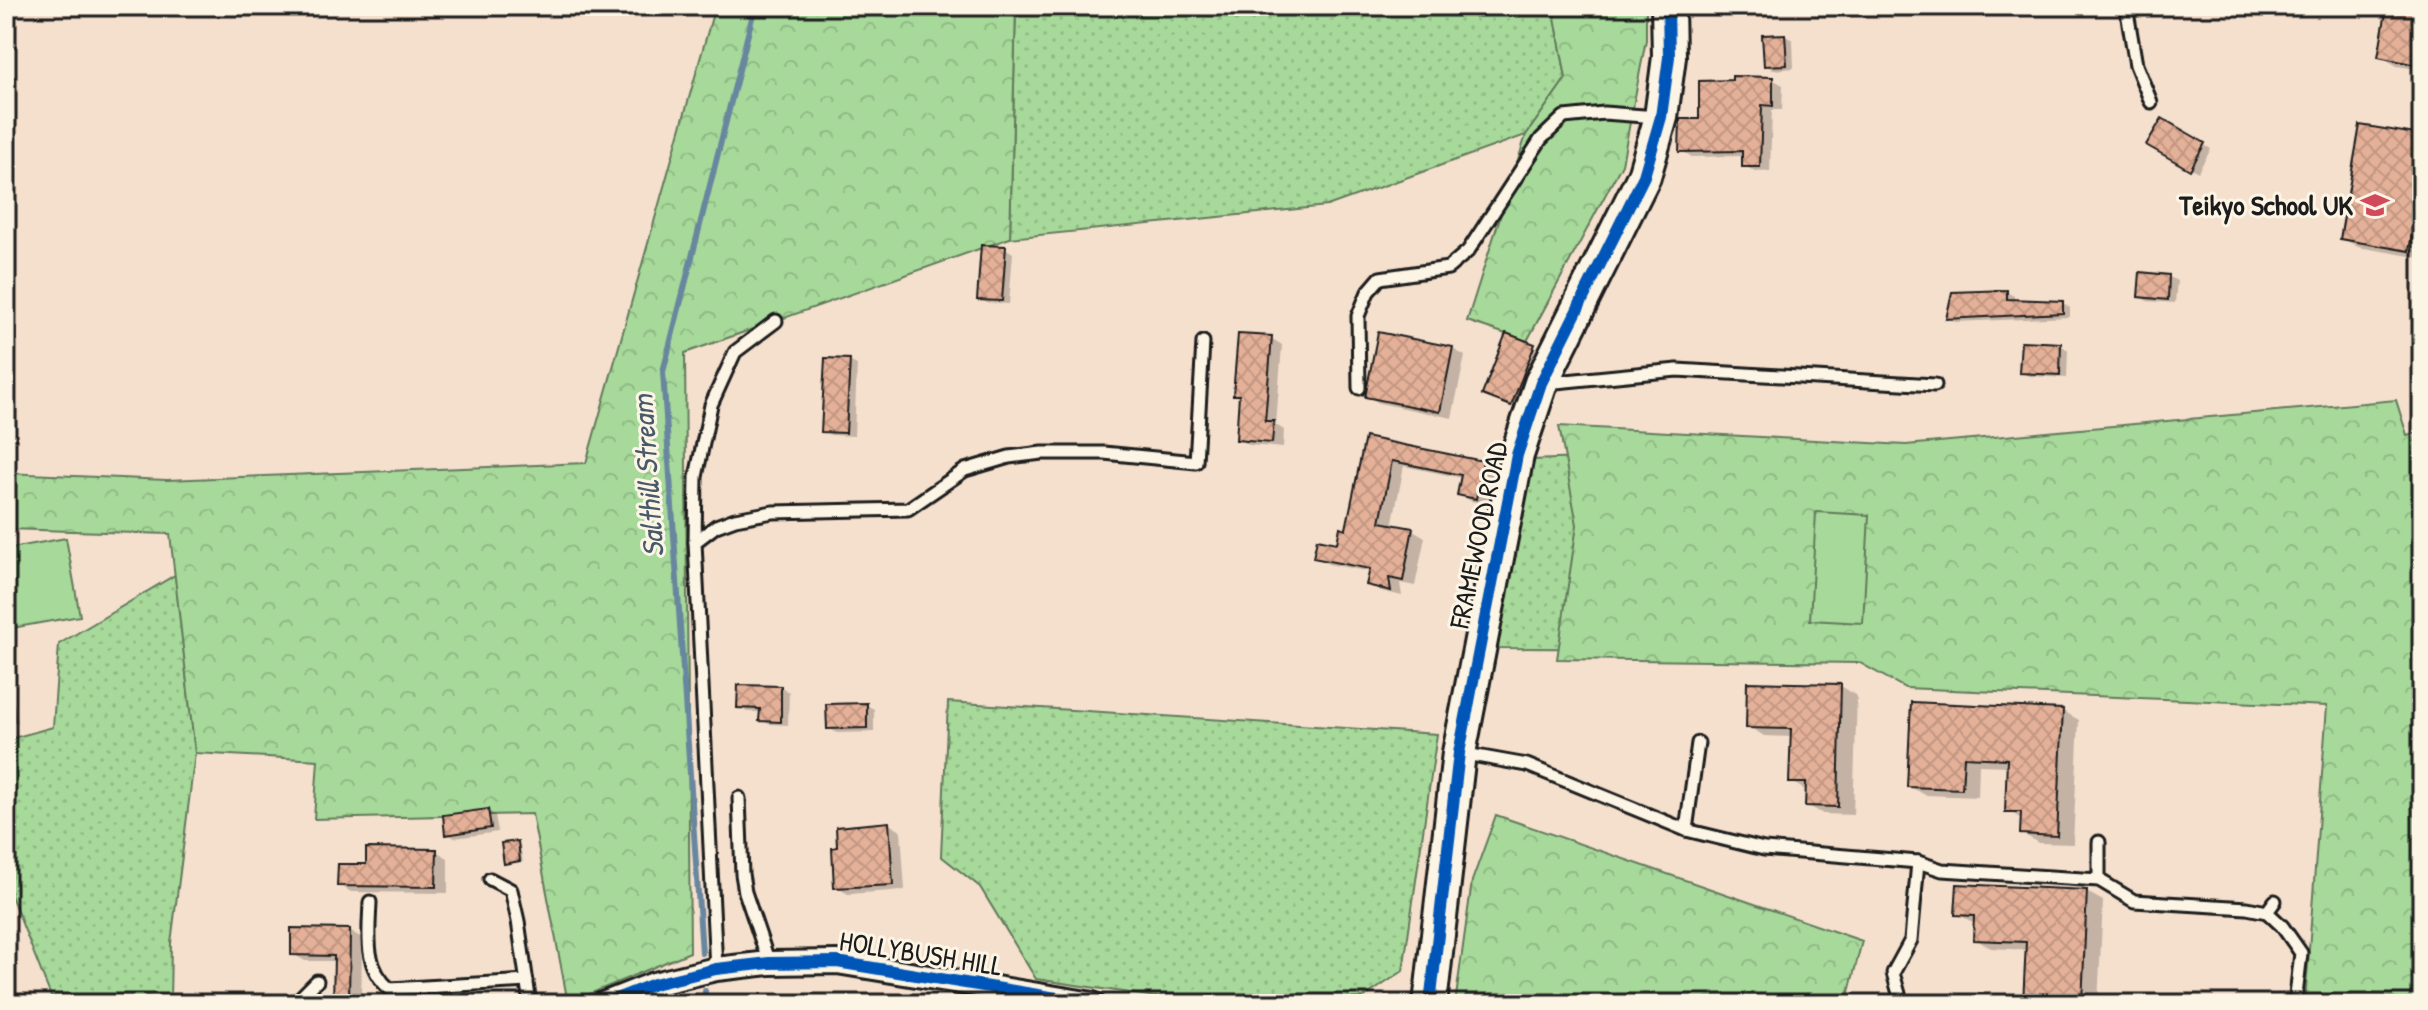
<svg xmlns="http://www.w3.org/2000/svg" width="2428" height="1010" font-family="'Patrick Hand',sans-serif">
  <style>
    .grass { fill: url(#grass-dots); stroke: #627a5b; stroke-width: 2 }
    .forest { fill: url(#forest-crowns); stroke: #627a5b; stroke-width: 2 }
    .pitch { fill: #a7d99a; stroke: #627a5b; stroke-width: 2 }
    .shadow { fill: #0003 }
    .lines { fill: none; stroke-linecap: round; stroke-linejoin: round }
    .stream { stroke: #67879f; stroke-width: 6 }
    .building { fill: url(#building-cross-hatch); stroke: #1c1c1c; stroke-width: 2 }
    .lane-casing { stroke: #1c1c1c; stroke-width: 17 }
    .street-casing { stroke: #1c1c1c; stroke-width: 28 }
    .secondary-casing { stroke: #1c1c1c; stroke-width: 38 }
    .lane { stroke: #fcf5e5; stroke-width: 11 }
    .street { stroke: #fcf5e5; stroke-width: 22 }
    .secondary { stroke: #fcf5e5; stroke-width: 32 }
    .cycleway-casing { stroke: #fcf5e5; stroke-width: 17 }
    .cycleway { stroke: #0057b8; stroke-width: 12 }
    .labels { text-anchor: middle; stroke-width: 6; stroke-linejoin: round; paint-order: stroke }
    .poi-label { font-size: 28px; font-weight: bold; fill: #1c1c1c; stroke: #fcf5e5; text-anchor: end }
    .street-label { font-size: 28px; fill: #1c1c1c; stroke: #fcf5e5 }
    .water-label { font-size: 30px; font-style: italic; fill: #485a69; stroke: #fcf5e5 }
  </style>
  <defs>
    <pattern id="grass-dots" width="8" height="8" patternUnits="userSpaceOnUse" patternTransform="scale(2)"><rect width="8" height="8" fill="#a7d99a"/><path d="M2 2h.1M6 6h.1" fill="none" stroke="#8fba84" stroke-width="1.8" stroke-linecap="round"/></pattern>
    <pattern id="forest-crowns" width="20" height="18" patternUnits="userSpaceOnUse" patternTransform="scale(2)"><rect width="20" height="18" fill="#a7d99a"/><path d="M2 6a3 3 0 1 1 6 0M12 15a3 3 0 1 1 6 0" fill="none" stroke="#8fba84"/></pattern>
    <pattern id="building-cross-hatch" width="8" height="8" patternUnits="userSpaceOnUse" patternTransform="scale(2)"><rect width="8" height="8" fill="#e4b098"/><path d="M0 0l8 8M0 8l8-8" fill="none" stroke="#c39782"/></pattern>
  </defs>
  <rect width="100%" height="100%" fill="#f5e0ce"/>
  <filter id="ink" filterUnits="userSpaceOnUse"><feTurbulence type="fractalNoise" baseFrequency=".0125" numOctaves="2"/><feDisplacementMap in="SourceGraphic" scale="16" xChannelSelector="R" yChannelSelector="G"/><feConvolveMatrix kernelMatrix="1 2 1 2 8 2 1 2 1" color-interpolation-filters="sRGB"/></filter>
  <g filter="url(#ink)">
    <g class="grass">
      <path d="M1010 6H1553L1566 78 1526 135 1327 206 1010 238 1016 8Z"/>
      <path d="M1653 455 1695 649 1495 648 1532 460Z"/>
      <path d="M175 575 195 753 171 943 170 1004H54L6 883V740L53 727 59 644Z"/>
      <path d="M948 702 1437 734 1403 971 1363 998 1203 1004 1036 979 980 887 941 856Z"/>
    </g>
    <g class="forest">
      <path d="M715 6 1016 7 1010 238 685 353 690 952 568 1003 532 814 314 819 318 760 195 753 170 534 6 529V473L167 480 586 463Z"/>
      <path d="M1553 6H1646V40L1622 164 1527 341 1467 321 1526 135 1566 78Z"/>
      <path d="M2396 400 2407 435 2422 431V1004H2305L2327 706 1905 688 1860 663 1557 659 1577 525 1559 426 1906 445Z"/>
      <path d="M1496 815 1862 941 1846 1004H1455L1472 881Z"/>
    </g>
    <g class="pitch">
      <path d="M1816 512 1869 515 1863 623 1810 620Z"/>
      <path d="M66 538 80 616 6 629V549Z"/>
    </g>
    <g class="shadow">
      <path d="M2389 6H2422V70L2397 66 2380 56Z"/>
      <path d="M1785 36 1793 40 1794 68 1773 70 1766 65Z"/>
      <path d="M1772 79 1783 85 1782 110H1772L1770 172 1754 171 1744 166V156L1692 157 1682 151 1701 121Z"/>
      <path d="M2162 121 2211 149 2198 172 2149 144Z"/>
      <path d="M2422 137V258L2358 247 2342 238Z"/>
      <path d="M1005 248 1013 253 1009 304 987 303 979 299Z"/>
      <path d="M2169 277 2177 281 2175 303 2147 301 2140 296Z"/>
      <path d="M2006 292 2014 296V301L2063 303 2070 308V317L1955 322 1948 318Z"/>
      <path d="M1380 334 1453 349 1465 356 1452 418 1379 403 1367 396Z"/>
      <path d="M1271 338 1282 345 1276 425 1284 430 1283 448 1249 445 1238 439 1241 397 1236 394Z"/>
      <path d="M2061 345 2068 350 2067 378 2029 376 2021 372Z"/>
      <path d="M1534 346 1546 353 1524 412 1484 394Z"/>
      <path d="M849 361 857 365 854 436 831 435 823 431Z"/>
      <path d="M1366 440 1483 463 1495 470 1488 504 1471 501 1459 494 1462 478 1404 466 1392 526 1413 530 1425 537 1415 586 1400 583 1402 596 1381 591 1369 584 1371 572 1328 564 1316 557 1338 545 1348 531Z"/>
      <path d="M6 664 18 722 6 724Z"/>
      <path d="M1841 686 1857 696 1853 815 1823 814 1807 805V791L1791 782 1792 737 1764 736 1748 726Z"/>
      <path d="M781 688 789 692 788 725 769 724 761 720 762 712H747L739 707Z"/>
      <path d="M1913 704 2063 711 2079 720 2073 844 2038 843 2022 833 2023 820 2007 810 2009 766 1979 765 1978 797 1925 795 1909 786Z"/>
      <path d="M866 705 874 709V732L837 733 829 728Z"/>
      <path d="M488 811 495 815 498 832 455 838 447 834Z"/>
      <path d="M889 824 901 831 905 890 848 894 836 887Z"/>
      <path d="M517 843 520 845 523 862 509 864 506 862Z"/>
      <path d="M436 851 448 858V893L351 892 339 885 368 866Z"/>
      <path d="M2087 892 2103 901 2098 1004H2025L2028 950 1991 948 1975 939 1974 923 1958 914Z"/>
      <path d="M350 931 362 938 361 1004H335L336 961H305L293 954Z"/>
    </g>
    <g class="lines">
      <g class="stream">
        <path d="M702 953 663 372 755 6"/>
        <path d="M705 991V1004"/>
      </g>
    </g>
    <g class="building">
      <path d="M2387 6H2422V66L2378 57Z"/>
      <path d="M1785 34 1787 65 1764 66 1762 35Z"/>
      <path d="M1732 76 1773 77V106L1762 105 1760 167H1742V151L1679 152 1680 119H1699V81L1732 80Z"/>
      <path d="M2162 118 2205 143 2190 170 2146 145Z"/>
      <path d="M2360 125 2422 135V178L2409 251 2340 239Z"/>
      <path d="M981 245 1006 246 1002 301 977 300Z"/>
      <path d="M2140 272 2169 275 2168 300 2138 297Z"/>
      <path d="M2007 290V299L2063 301V313L1946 319 1952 292Z"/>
      <path d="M1378 332 1453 347 1440 412 1365 397Z"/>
      <path d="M1506 333 1535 344 1511 406 1482 395Z"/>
      <path d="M1238 334 1272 336 1265 421H1274L1272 443 1236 440 1239 395H1233Z"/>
      <path d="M2021 341 2061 343 2060 375 2019 373Z"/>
      <path d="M825 358 850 359 846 433 821 432Z"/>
      <path d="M1365 437 1483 461 1476 499 1457 495 1461 475 1392 461 1380 522 1413 528 1403 581 1389 578 1391 591 1366 585 1370 569 1313 558 1317 539 1337 543 1340 527 1346 529Z"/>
      <path d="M1747 682 1841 684 1838 807 1805 806 1806 783H1789L1791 729 1746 728Z"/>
      <path d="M738 685 781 686V722L759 721 760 709 737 708Z"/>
      <path d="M1911 702 2063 709 2057 836 2020 834 2021 812H2005L2007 759 1964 757 1962 789 1907 787Z"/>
      <path d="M867 703V728L827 729 826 704Z"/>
      <path d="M488 809 491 828 445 835 443 815Z"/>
      <path d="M889 822 893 885 834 888 832 848 837 847 836 827Z"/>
      <path d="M518 841 520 861 504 864 501 843Z"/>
      <path d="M366 848 437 849 436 887 337 886 338 864H366Z"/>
      <path d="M1957 884 2087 890 2082 1004H2023L2026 942 1973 940 1974 916 1955 915Z"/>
      <path d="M291 928 350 929 349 1004H333L334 956 291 955Z"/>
    </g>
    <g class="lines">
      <defs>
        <g id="lane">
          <path d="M2126 6 2136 65 2151 102"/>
          <path d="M1546 383 1677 370 1935 385"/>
          <path d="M1359 388 1358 316 1368 292 1380 278 1448 268 1468 251 1541 139 1564 117 1604 113 1657 117"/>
          <path d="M695 542 716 526 735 519 773 512 908 509 965 470 1009 457 1042 453H1104L1196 462 1203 342"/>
          <path d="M1460 753 1527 765 1686 830 1764 849 1918 862 1942 870 2099 880 2134 901 2247 908 2267 912 2282 926 2301 953 2295 1004"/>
          <path d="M739 798 742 874 745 892 769 963"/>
          <path d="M1686 830 1698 743"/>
          <path d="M490 879 511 890 518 921 530 1004"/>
          <path d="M2099 880V842"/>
          <path d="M370 902C369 933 363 967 390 989L527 981"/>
          <path d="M2267 912 2275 901"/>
          <path d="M716 969 695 542 696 477 711 405 735 352 776 321"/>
          <path d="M294 1004 317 981"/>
          <path d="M1902 1004 1893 973 1911 940 1918 862"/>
        </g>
        <path id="street" d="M603 1004 654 984 716 969 769 963 837 962 1093 1004"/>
        <path id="secondary" d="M1430 1004 1459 753 1517 455 1541 383 1644 176 1661 117 1669 57 1668 6"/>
      </defs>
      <use href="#lane" class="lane-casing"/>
      <use href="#street" class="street-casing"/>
      <use href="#secondary" class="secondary-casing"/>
      <use href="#lane" class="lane"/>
      <use href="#street" class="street"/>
      <use href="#secondary" class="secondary"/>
      <defs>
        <g id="cycleway">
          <path d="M603 1004 654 984 716 969 769 963 837 962 1093 1004"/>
          <path d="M1430 1004 1459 753 1517 455 1541 383 1644 176 1661 117 1669 57 1668 6"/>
        </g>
      </defs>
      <use href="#cycleway" class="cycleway-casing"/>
      <use href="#cycleway" class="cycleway"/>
    </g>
  </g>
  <defs>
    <symbol id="school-bare" viewBox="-9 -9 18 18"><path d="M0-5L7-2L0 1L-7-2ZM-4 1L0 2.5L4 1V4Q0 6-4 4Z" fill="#d1495b" stroke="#fcf5e5" stroke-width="2.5" paint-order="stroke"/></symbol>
  </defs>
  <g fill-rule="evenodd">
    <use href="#school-bare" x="2355" y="185" width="40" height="40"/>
  </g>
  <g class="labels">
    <g class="poi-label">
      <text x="2353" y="215">Teikyo School UK</text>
    </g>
    <g class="street-label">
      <text transform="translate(1478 535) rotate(-78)" y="10">FRAMEWOOD ROAD</text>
      <text transform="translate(921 953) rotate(9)" y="10">HOLLYBUSH HILL</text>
    </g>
    <g class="water-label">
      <text transform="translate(648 476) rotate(-94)" y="10">Salthill Stream</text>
    </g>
  </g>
  <rect width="2428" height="1010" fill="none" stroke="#fcf5e5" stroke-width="32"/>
  <rect x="16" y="16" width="2396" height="978" fill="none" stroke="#1c1c1c" stroke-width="3" filter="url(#ink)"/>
</svg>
